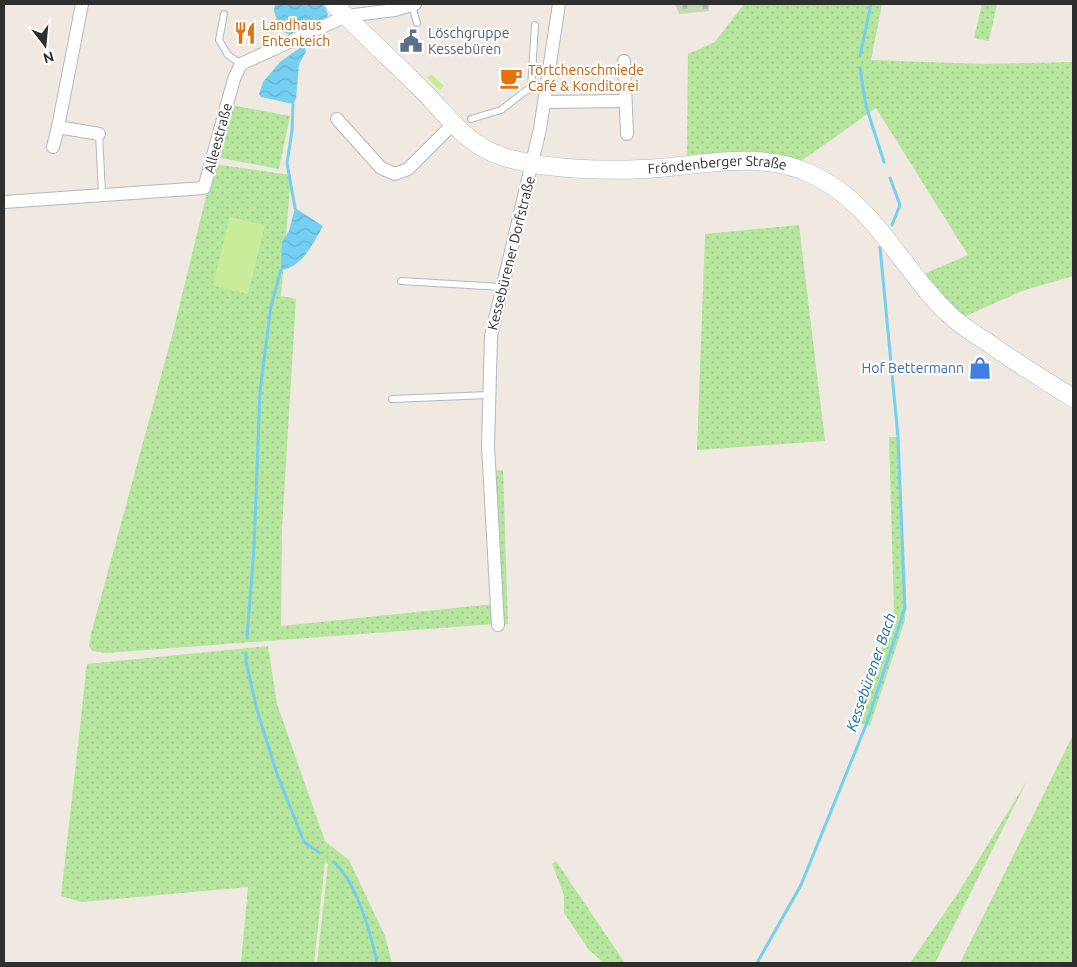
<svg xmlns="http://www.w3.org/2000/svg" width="1077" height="967" font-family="Ubuntu,sans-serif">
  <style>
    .green { fill: url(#green-dots) }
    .cemetery { fill: url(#cemetery-stones) }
    .pitch { fill: #c9ec9a }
    .water { fill: url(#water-waves) }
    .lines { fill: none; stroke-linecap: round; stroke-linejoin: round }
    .stream { stroke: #75cff0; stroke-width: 3 }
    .lane-casing { stroke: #b4b7c1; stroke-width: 8 }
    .street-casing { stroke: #b4b7c1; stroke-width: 14 }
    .secondary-casing { stroke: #b4b7c1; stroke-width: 19 }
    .lane { stroke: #fff; stroke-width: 6 }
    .street { stroke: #fff; stroke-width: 12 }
    .secondary { stroke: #fff; stroke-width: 18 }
    .labels { text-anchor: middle; stroke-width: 4.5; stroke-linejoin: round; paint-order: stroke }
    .food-label { font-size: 14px; fill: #c56008; stroke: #fff; text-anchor: start }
    .service-label { font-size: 14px; fill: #4e5e75; stroke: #fff; text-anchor: start }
    .street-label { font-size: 14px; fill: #2e2e2e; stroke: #fff }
    .shop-label { font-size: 14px; fill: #366cbe; stroke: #fff; text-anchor: end }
    .water-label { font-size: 15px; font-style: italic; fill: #0d6fa3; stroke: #fff }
  </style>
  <defs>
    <pattern id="green-dots" width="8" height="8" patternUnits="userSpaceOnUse" patternTransform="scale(1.25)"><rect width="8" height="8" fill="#b6e59e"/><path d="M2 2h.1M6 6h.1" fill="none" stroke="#9dc588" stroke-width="1.8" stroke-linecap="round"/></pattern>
    <pattern id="cemetery-stones" width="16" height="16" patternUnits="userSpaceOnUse" patternTransform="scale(1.25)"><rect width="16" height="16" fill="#c8d9b8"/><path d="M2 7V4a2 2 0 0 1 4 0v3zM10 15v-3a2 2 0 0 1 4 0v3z" fill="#acbb9e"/></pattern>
    <pattern id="water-waves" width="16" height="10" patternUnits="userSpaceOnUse" patternTransform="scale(1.25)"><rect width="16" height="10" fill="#75cff0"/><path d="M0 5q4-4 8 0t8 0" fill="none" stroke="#66b2ce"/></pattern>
  </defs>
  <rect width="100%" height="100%" fill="#efe9e1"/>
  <g class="green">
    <path d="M744 4H882L871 60 984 64 1073 62V276L1022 291 959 319 921 275 968 255 876 108 797 164 687 161 688 54 715 42Z"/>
    <path d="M982 4H997L989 41 974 38Z"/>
    <path d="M231 105 290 116 279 169 220 158Z"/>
    <path d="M214 164 291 175 281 296 296 299 282 528 281 626 494 604 495 624 106 653 92 651 89 646 91 634 173 332Z"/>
    <path d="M799 225 825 441 697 450 705 234Z"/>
    <path d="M889 437H898L905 620 870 726 857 722 894 611Z"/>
    <path d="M503 470 508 624 499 625 492 471Z"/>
    <path d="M268 646 277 704 325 841 349 860 385 936 392 963H317L328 864 325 862 314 963H241L248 887 82 902 61 896 87 664Z"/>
    <path d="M1073 735V963H960Z"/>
    <path d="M1027 781 935 963H910L958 893Z"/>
    <path d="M556 861 625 963H604L589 950 564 913V895L552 864Z"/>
  </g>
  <path class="cemetery" d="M675 4H709V11L679 14Z"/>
  <g class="pitch">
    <path d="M431 74 444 86 440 90 427 78Z"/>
    <path d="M230 217 265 225 248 294 213 285Z"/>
  </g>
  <g class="water">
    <path d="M275 4H323L328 14 325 23 292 36 280 30 274 11Z"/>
    <path d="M304 45 306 52 299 64 296 99 293 104 261 97 259 94 263 82 280 62Z"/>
    <path d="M295 208 323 226C313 243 303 267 281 270L282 242 289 231Z"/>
  </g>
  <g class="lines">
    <g class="stream">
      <path d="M860 56 871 4"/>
      <path d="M860 68 866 106 884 162"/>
      <path d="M293 104 292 131 287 163 295 208"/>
      <path d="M890 178 900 205 892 225"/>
      <path d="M247 638 254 548 260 391 271 306 281 270"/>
      <path d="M246 653V661L257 710 277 774 304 842 320 853"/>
      <path d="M334 862C356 882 371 933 377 963"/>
      <path d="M757 963 801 885 866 725 905 608 898 437 880 247"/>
    </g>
    <defs>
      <g id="lane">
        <path d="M412 6 417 23"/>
        <path d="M224 14 219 40 228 55 241 64"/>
        <path d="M531 89 535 25"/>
        <path d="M471 119 501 110 527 90 547 87"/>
        <path d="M99 134 102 193"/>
        <path d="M401 281 502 287"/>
        <path d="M392 399 489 395"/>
      </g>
      <g id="street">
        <path d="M82 4 58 127 99 134"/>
        <path d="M624 61 627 134"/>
        <path d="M545 102 624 101"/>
        <path d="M337 119 381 168 395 174 408 169 452 125"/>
        <path d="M53 147 58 127"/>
        <path d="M4 202 204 188 234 79 241 64 346 16 395 10 415 4"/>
        <path d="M498 625 488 446 491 336 540 129 559 4"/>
      </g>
      <g id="secondary">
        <path id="s1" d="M334 4C363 34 394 62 424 92 445 113 461 137 489 151 532 172 623 172 670 167 718 162 766 153 811 174 875 203 901 270 951 316 961 326 975 334 987 342 1015 362 1044 380 1073 398"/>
      </g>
    </defs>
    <use href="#lane" class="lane-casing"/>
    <use href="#street" class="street-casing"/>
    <use href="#secondary" class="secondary-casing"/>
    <use href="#lane" class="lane"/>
    <use href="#street" class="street"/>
    <use href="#secondary" class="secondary"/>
  </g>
  <defs>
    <symbol id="restaurant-bare" viewBox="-9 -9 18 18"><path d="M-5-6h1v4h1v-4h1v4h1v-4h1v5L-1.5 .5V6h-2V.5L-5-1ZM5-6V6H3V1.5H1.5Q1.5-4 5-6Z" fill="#e8710a" stroke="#fff" stroke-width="2.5" paint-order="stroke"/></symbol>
    <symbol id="civic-bare" viewBox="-9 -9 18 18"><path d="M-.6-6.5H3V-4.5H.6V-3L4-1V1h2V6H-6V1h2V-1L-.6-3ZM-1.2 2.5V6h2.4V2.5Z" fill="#5c6f8a" stroke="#fff" stroke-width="2.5" paint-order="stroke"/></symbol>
    <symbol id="cafe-bare" viewBox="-9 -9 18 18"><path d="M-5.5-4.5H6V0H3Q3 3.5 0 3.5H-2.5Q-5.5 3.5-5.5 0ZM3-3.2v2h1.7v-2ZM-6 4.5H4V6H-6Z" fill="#e8710a" stroke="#fff" stroke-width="2.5" paint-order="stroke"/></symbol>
    <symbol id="shop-bare" viewBox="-9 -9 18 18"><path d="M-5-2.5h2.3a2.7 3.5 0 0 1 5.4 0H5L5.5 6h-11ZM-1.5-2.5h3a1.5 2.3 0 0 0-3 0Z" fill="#3f7fe0" stroke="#fff" stroke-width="2.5" paint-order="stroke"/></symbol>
  </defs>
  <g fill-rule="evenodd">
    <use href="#restaurant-bare" x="229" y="17" width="32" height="32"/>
    <use href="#civic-bare" x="395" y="25" width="32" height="32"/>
    <use href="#cafe-bare" x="495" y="62" width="32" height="32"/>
    <use href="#shop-bare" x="964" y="352" width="32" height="32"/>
  </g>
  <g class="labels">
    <g class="food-label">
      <text x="262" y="30">Landhaus<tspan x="262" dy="16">Ententeich</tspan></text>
      <text x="528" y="75">Törtchenschmiede<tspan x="528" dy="16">Café &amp; Konditorei</tspan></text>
    </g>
    <g class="service-label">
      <text x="428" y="38">Löschgruppe<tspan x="428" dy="16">Kessebüren</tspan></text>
    </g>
    <g class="street-label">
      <text transform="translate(218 138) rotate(-75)" y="5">Alleestraße</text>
      <text dy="5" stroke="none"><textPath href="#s1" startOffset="445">Fröndenberger Straße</textPath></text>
      <text transform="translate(511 253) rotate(-76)" y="5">Kessebürener Dorfstraße</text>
    </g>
    <g class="shop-label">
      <text x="964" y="373">Hof Bettermann</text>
    </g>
    <g class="water-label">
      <text transform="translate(871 672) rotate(-71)" y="5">Kessebürener Bach</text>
    </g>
  </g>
  <rect width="1077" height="967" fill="none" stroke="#2e2e2e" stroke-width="10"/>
  <g transform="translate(45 45) rotate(164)" stroke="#ffffff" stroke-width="4" paint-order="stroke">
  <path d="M0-4L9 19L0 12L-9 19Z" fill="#2e2e2e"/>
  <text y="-8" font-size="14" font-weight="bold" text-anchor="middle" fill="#2e2e2e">N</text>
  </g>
</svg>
